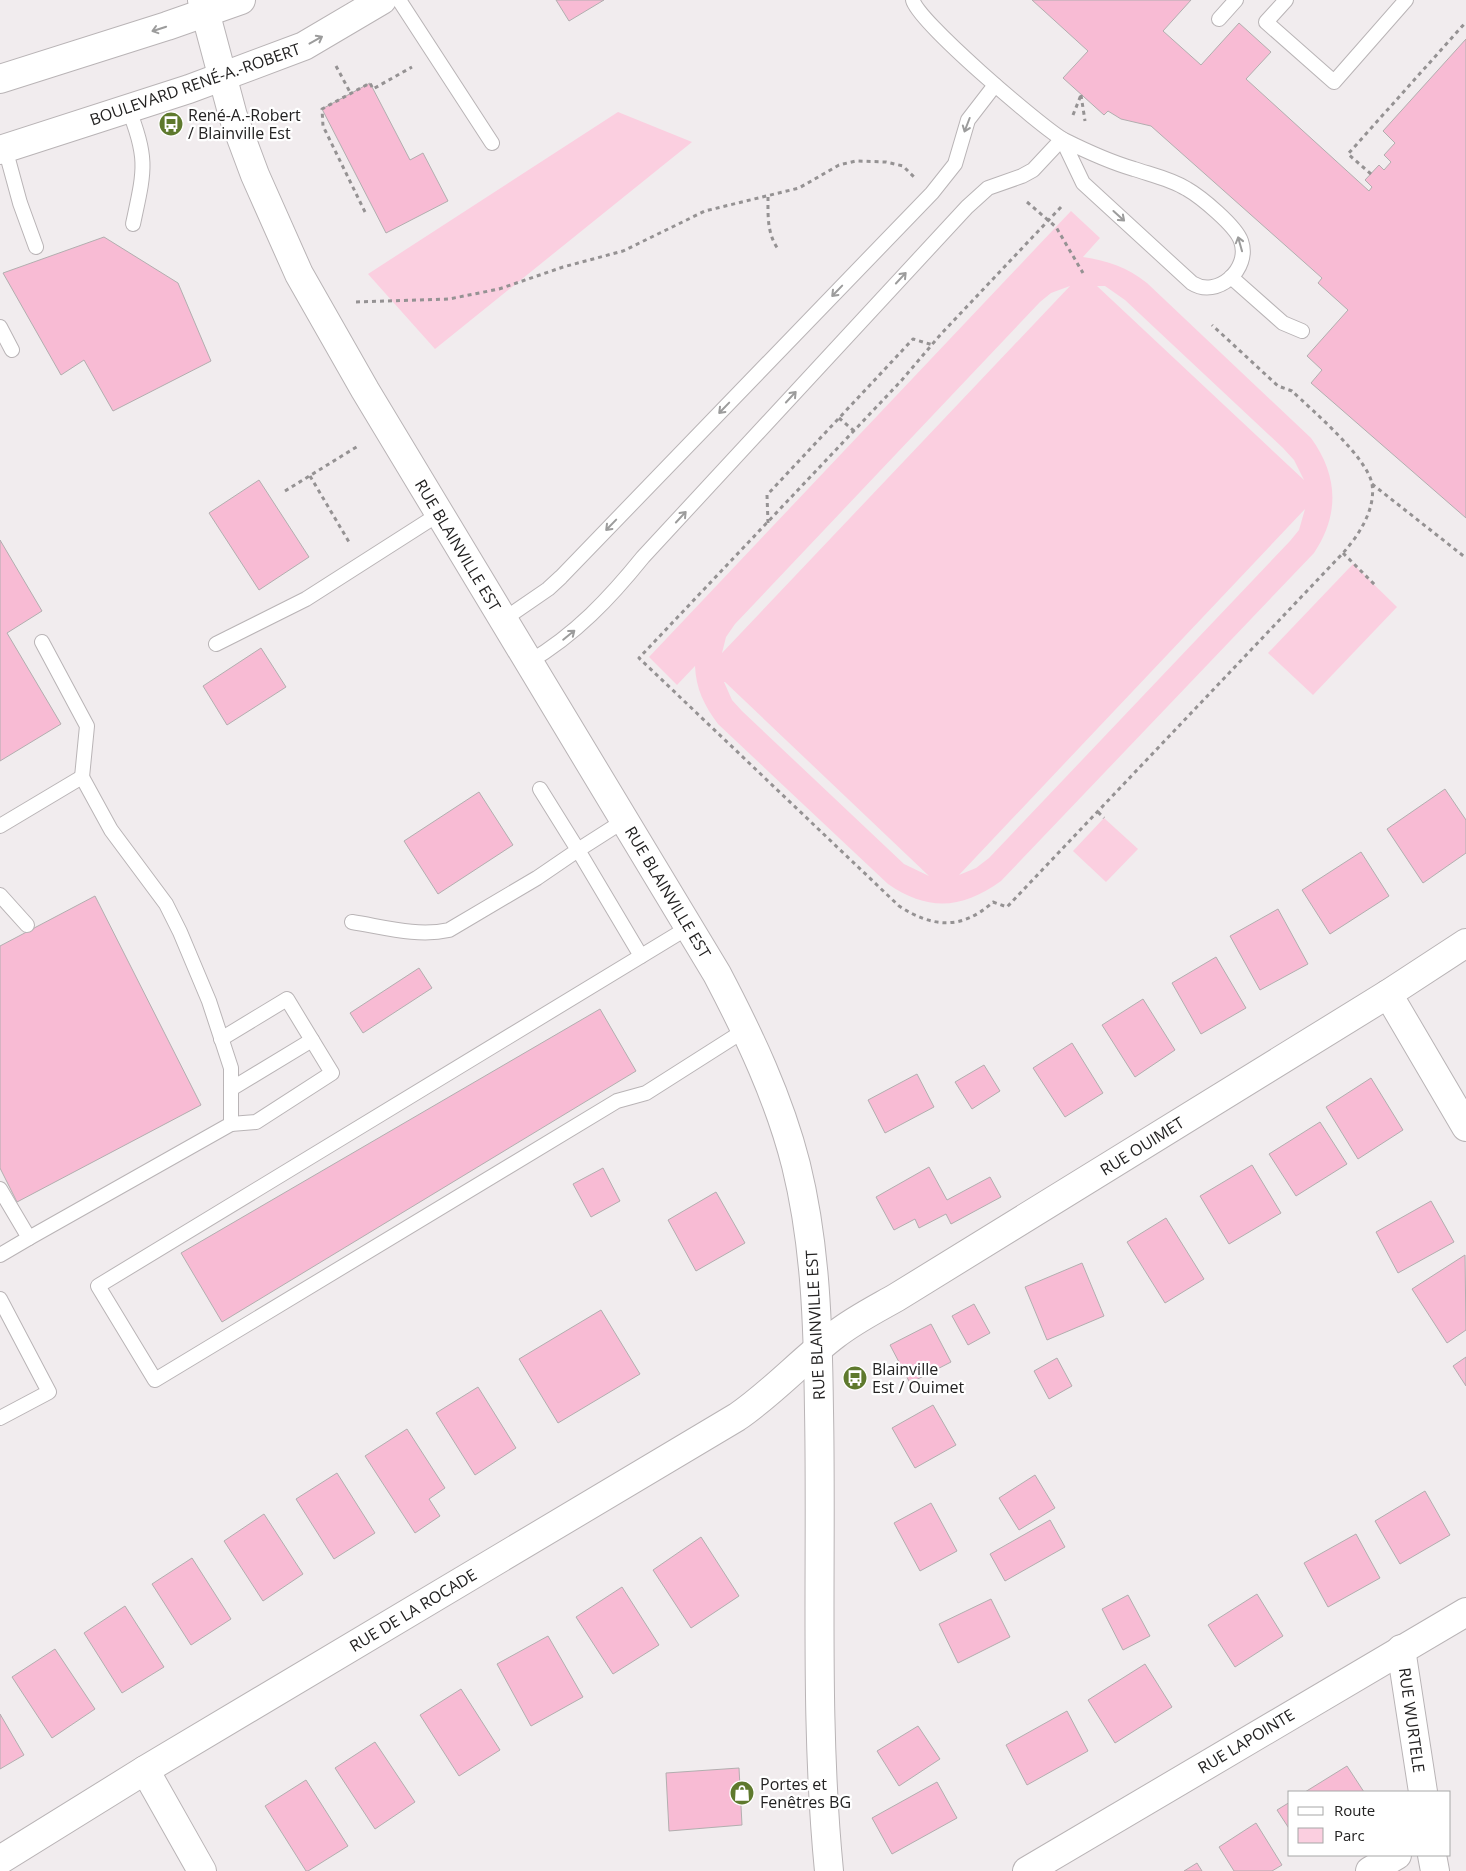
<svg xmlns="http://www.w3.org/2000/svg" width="1466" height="1871" font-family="'Open Sans',sans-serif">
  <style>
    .green { fill: #fbcfe0; fill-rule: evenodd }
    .building { fill: #f8bbd4; stroke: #b2aeaf }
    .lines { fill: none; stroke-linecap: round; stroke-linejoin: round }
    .service-casing { stroke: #b9b4b6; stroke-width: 16 }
    .minor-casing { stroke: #b9b4b6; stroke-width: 30 }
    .tertiary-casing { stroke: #b9b4b6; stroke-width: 30 }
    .path { stroke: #959293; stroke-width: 3; stroke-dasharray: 4 4; stroke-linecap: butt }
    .service { stroke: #fff; stroke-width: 14 }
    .minor { stroke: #fff; stroke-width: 28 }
    .tertiary { stroke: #fff; stroke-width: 28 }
    .oneway { stroke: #9c9c9c }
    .labels { text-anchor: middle; stroke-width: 4.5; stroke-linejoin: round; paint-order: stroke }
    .street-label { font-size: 16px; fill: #232222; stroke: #fff }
    .poi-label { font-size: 16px; fill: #232222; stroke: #fff; text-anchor: start }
  </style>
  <rect width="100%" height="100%" fill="#f1ecee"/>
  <g class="green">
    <path d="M618 112 692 142 435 349 368 274Z"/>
    <path d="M1071 211 1100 238 1083 257C1108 261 1127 267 1147 283L1311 438C1338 475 1340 514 1314 553L1001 881C962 909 929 912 888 884L718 724C704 705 696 689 695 666L677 685 649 657ZM1070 286 722 653 726 637 735 624 1040 302 1051 293ZM1097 286H1105L1125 300 1283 448 1294 460 1304 480ZM1305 509 1299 530 1290 541 989 858 976 868 959 875ZM724 682H725L929 876 904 864 742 711 732 700Z"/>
    <path d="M1353 564 1397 607 1313 695 1268 653Z"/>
    <path d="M1104 818 1138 849 1106 882 1073 851Z"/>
  </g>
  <g class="building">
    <path d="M556 0H604L569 21Z"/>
    <path d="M1032 0H1191L1163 31 1201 65 1239 23 1271 52 1246 79 1369 191 1372 187 1365 180 1379 165 1384 170 1391 162 1384 155 1395 143 1383 131 1466 39V518L1311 383 1322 370 1307 356 1348 310 1318 283 1322 278 1151 126 1121 119 1108 111 1104 115 1063 78 1088 51Z"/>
    <path d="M370 83 410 160 423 153 448 201 386 233 322 109Z"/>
    <path d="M104 237 178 283 211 361 113 411 84 360 61 375 3 273Z"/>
    <path d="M259 480 309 557 259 590 209 513Z"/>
    <path d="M0 540 42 611 7 633 61 724 0 761Z"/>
    <path d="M261 648 286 687 227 725 203 686Z"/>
    <path d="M1445 789 1466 820V853L1423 883 1387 829Z"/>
    <path d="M479 792 513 845 438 894 404 841Z"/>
    <path d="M1361 852 1389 896 1330 934 1302 890Z"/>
    <path d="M95 896 201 1105 17 1202 0 1168V946Z"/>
    <path d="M1278 909 1308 964 1260 990 1230 936Z"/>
    <path d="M1216 957 1246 1008 1201 1034 1172 983Z"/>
    <path d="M419 968 432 988 363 1033 350 1013Z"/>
    <path d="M1143 999 1175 1050 1135 1077 1102 1025Z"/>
    <path d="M600 1009 636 1071 222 1322 181 1253Z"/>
    <path d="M1072 1043 1103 1093 1065 1117 1033 1068Z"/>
    <path d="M984 1065 1000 1091 972 1109 955 1082Z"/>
    <path d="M917 1074 934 1107 885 1133 868 1100Z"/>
    <path d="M1371 1078 1403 1130 1358 1159 1326 1107Z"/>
    <path d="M1320 1122 1347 1164 1296 1196 1269 1154Z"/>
    <path d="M1252 1165 1281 1213 1229 1244 1200 1196Z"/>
    <path d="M929 1167 947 1200 990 1177 1001 1197 951 1224 946 1214 919 1228 915 1219 894 1230 876 1197Z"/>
    <path d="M603 1168 620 1201 591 1217 573 1184Z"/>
    <path d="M716 1192 745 1243 696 1271 668 1220Z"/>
    <path d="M1431 1201 1454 1242 1398 1273 1376 1232Z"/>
    <path d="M1166 1218 1204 1279 1165 1303 1127 1242Z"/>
    <path d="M1465 1255 1466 1330 1447 1343 1412 1289Z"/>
    <path d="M1082 1263 1104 1316 1047 1340 1025 1287Z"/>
    <path d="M974 1304 990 1333 968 1345 952 1316Z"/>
    <path d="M601 1310 640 1374 558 1423 519 1359Z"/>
    <path d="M931 1324 951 1362 910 1383 890 1345Z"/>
    <path d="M1466 1357V1386L1453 1366Z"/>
    <path d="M1057 1358 1072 1386 1049 1399 1034 1371Z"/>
    <path d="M478 1387 516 1448 475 1475 436 1413Z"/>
    <path d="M933 1405 956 1445 915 1468 892 1428Z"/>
    <path d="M407 1429 445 1488 429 1499 440 1516 415 1533 365 1456Z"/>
    <path d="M337 1473 375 1533 334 1559 296 1499Z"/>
    <path d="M1035 1475 1055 1508 1019 1530 999 1498Z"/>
    <path d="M1425 1491 1450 1535 1400 1564 1375 1521Z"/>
    <path d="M931 1503 957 1551 920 1571 894 1523Z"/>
    <path d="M264 1514 303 1574 263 1601 224 1541Z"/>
    <path d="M1050 1520 1065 1547 1005 1581 990 1554Z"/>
    <path d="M1356 1534 1380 1578 1328 1607 1304 1563Z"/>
    <path d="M701 1537 739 1596 691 1628 653 1570Z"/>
    <path d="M192 1558 231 1619 191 1645 152 1584Z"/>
    <path d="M622 1587 659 1645 613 1674 576 1617Z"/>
    <path d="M1257 1594 1283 1636 1235 1667 1208 1625Z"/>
    <path d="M1128 1595 1150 1636 1123 1650 1102 1609Z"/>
    <path d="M991 1599 1010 1637 958 1663 939 1624Z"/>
    <path d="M125 1606 164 1667 122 1693 84 1633Z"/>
    <path d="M548 1636 583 1697 531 1726 497 1664Z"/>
    <path d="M55 1649 95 1709 52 1738 12 1677Z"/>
    <path d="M1145 1664 1172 1707 1115 1743 1088 1700Z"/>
    <path d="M461 1689 500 1750 459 1776 420 1715Z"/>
    <path d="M1067 1711 1088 1751 1027 1785 1006 1745Z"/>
    <path d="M0 1714 24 1755 0 1769Z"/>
    <path d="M918 1726 940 1759 899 1786 877 1751Z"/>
    <path d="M375 1742 415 1802 375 1829 335 1768Z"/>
    <path d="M1347 1766 1364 1792H1305Z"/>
    <path d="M739 1768 742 1825 669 1831 666 1773Z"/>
    <path d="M306 1780 348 1846 308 1871H306L265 1806Z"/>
    <path d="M937 1782 957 1818 892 1854 872 1818Z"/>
    <path d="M1290 1802V1830L1277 1810Z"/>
    <path d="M1256 1823 1282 1865 1272 1871H1234L1219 1847Z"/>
    <path d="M1197 1863 1202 1871H1184Z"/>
  </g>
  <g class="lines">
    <defs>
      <g id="service">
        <path d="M399 0 492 143"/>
        <path d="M913 0C913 17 1042 128 1064 140 1086 151 1110 162 1134 169 1152 175 1171 179 1187 189 1201 197 1236 226 1241 241 1251 269 1217 299 1192 283L1083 183 1062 139"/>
        <path d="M1286 0 1266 22 1334 82 1406 0"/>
        <path d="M1219 19 1236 0"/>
        <path d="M128 108C149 159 144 172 133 224"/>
        <path d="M5 148 20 203 36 247"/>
        <path d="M1231 277 1283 323 1302 331"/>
        <path d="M0 327 12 350"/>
        <path d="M503 620 548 589 561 577 932 193 955 164 968 120 995 85"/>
        <path d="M42 642 87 726 82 777"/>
        <path d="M216 644 306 599 439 514"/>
        <path d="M529 662C575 635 610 598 643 557L967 207 988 188 1022 176 1033 170 1062 139"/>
        <path d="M625 820 578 850 641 956"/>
        <path d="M0 826 82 777 111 830 166 904 180 932 209 1001 231 1068V1124L29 1238 0 1189"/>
        <path d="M0 895 27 925"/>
        <path d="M352 922C384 927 417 937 449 930L537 878 578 850 540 789"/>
        <path d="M689 927 98 1286 155 1380 617 1101 646 1093 745 1030"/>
        <path d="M221 1039 287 999 332 1073 256 1122 231 1124"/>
        <path d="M231 1089 312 1040"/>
        <path d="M0 1255 29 1238"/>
        <path d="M0 1299 49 1392 0 1418"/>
      </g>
      <g id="minor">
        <path d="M1388 994 1466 1127"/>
        <path d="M1401 1649 1423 1792"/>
        <path d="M145 1770 202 1871"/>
        <path d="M1432 1855 1435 1871"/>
        <path d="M0 1860 145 1770 737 1417C772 1393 801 1361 835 1335 854 1320 876 1309 897 1297L1388 994 1466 943"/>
        <path d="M1027 1871 1466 1612"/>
        <path d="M1370 1871 1397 1855"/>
      </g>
      <g id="tertiary">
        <path d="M202 0 233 116 255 175 299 274 365 390 717 974C749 1035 779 1098 796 1165 816 1246 818 1328 819 1411 822 1564 814 1719 829 1871"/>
        <path d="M0 79 167 26 241 0"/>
        <path d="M0 150 189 89 304 46 382 0"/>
      </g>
    </defs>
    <use href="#service" class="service-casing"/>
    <use href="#minor" class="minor-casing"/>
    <use href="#tertiary" class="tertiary-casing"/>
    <g class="path">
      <path d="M336 66 351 94"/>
      <path d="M1081 95 1085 121"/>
      <path d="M1073 115 1081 95"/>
      <path d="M1371 174 1348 154 1466 22"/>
      <path d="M768 197C768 216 767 233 778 249"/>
      <path d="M1027 202 1056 227 1083 273"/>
      <path d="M1061 207 941 334 901 381 639 658 899 906C933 928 962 930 993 902L1007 907 1343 553C1359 535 1376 509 1372 484 1367 457 1313 411 1292 391L1278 386 1212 325"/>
      <path d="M365 212 323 126 322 109 370 83 373 89 412 67"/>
      <path d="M356 302 449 299 499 289 563 267 623 251 705 211 799 188 839 165 856 161 886 162 903 166 914 177"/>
      <path d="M839 418 854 431"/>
      <path d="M310 476 349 542"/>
      <path d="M1372 484 1466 558"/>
      <path d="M285 491 358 446"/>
      <path d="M768 523 767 495 913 339 933 345"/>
      <path d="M1343 553 1376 586"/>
      <path d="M1098 812 1104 818"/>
    </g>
    <use href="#service" class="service"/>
    <use href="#minor" class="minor"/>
    <use href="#tertiary" class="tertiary"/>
  </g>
  <defs><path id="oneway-shaft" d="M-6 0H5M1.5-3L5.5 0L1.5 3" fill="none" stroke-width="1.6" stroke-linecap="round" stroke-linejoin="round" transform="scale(1.25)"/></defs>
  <g class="oneway">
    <use href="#oneway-shaft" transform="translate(159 29) rotate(162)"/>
    <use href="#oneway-shaft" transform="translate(316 40) rotate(-29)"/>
    <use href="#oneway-shaft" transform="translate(967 125) rotate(111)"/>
    <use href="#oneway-shaft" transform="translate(1119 216) rotate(42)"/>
    <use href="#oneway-shaft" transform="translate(1240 244) rotate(-106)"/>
    <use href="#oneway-shaft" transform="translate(901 278) rotate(-47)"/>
    <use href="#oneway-shaft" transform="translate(837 291) rotate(134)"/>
    <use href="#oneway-shaft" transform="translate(791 397) rotate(-47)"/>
    <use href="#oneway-shaft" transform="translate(724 408) rotate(134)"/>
    <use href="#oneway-shaft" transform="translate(681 517) rotate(-47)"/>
    <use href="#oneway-shaft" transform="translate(611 525) rotate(134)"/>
    <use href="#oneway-shaft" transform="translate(569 635) rotate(-39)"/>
  </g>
  <defs>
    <symbol id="bus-disc" viewBox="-11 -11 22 22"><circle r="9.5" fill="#5e792d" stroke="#fff"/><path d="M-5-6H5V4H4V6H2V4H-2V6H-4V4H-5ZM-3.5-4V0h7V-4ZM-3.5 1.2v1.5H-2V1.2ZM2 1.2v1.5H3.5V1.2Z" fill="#fff"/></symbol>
    <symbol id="shop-disc" viewBox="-11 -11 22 22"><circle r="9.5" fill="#5e792d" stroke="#fff"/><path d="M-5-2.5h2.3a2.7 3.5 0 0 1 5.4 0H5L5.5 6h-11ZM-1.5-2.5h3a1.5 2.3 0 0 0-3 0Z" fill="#fff"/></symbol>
  </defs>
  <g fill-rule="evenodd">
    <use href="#bus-disc" x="157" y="110" width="28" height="28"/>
    <use href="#bus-disc" x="841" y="1364" width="28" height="28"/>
    <use href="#shop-disc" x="728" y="1779" width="28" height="28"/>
  </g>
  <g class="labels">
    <g class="street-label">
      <text transform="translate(195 84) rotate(-19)" y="6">BOULEVARD RENÉ-A.-ROBERT</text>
      <text transform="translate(458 545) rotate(59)" y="6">RUE BLAINVILLE EST</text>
      <text transform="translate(668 892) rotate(59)" y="6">RUE BLAINVILLE EST</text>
      <text transform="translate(1142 1146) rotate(-32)" y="6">RUE OUIMET</text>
      <text transform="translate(815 1325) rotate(-93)" y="6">RUE BLAINVILLE EST</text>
      <text transform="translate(413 1610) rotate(-31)" y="6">RUE DE LA ROCADE</text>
      <text transform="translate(1412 1720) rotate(82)" y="6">RUE WURTELE</text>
      <text transform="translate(1246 1741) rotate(-31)" y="6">RUE LAPOINTE</text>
    </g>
    <g class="poi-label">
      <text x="188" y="121">René-A.-Robert<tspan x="188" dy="18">/ Blainville Est</tspan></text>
      <text x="872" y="1375">Blainville<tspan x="872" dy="18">Est / Ouimet</tspan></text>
      <text x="760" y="1790">Portes et<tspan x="760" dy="18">Fenêtres BG</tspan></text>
    </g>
  </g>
  <rect x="1288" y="1791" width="162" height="65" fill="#ffffff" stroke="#a7a7a7"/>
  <rect x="1298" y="1807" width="25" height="8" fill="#ffffff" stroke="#a7a7a7"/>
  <text x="1334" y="1816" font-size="15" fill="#232222">Route</text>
  <rect x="1298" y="1828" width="25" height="15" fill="#fbcfe0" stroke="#a7a7a7"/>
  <text x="1334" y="1841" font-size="15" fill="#232222">Parc</text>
</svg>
